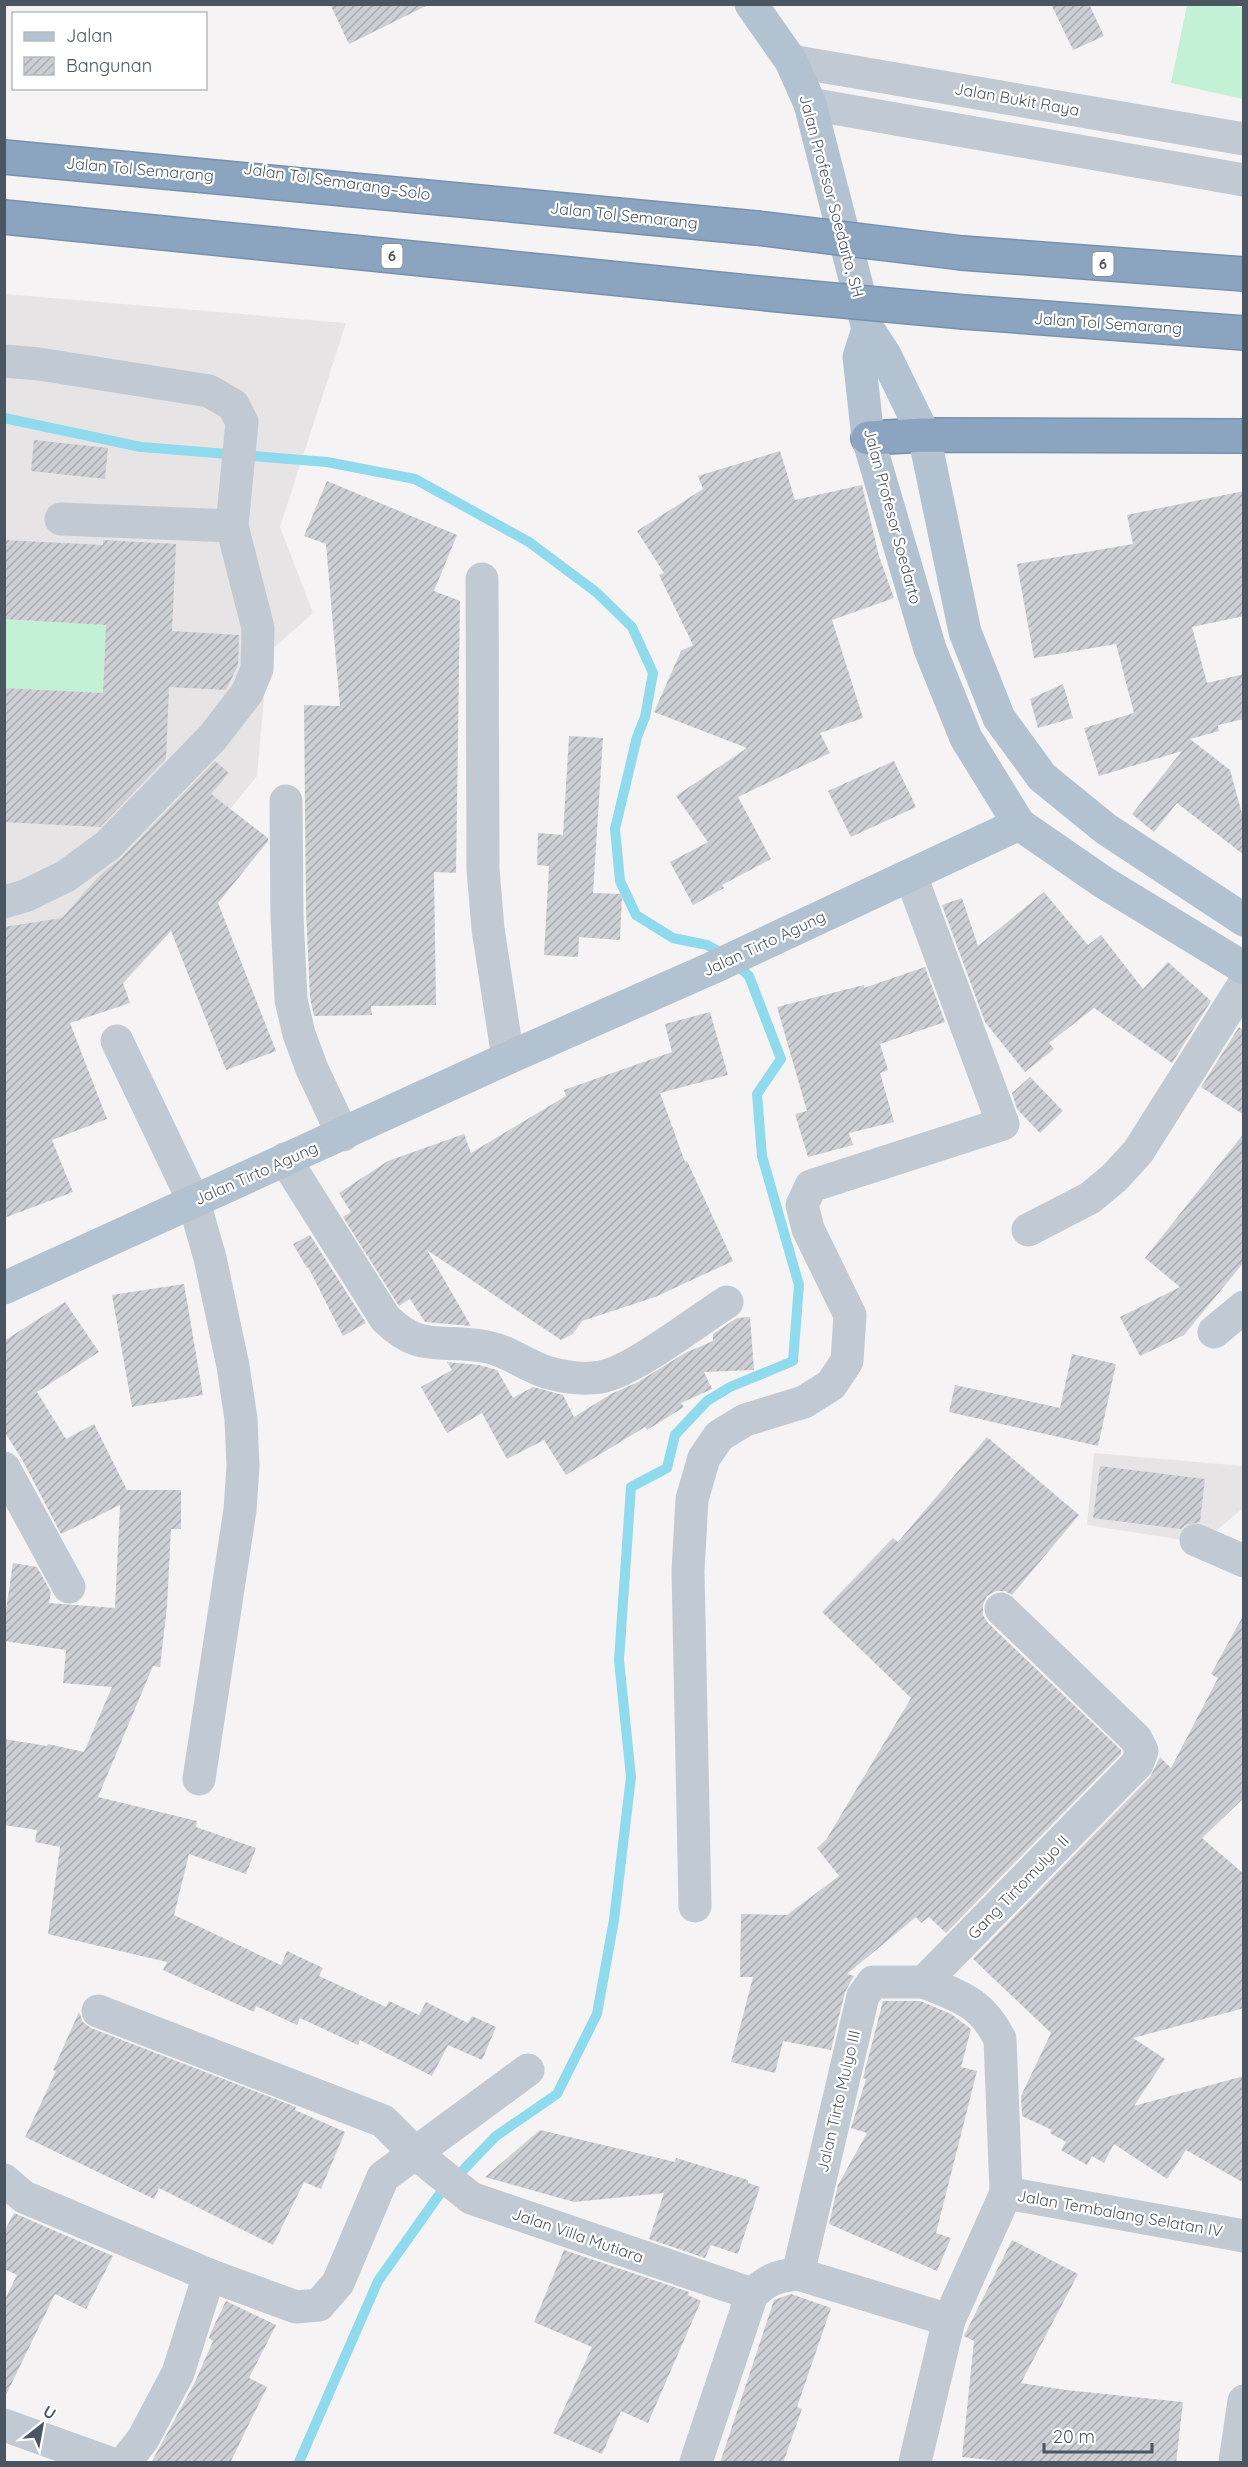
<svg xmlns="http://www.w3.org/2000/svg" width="1248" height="2467" font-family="Quicksand,sans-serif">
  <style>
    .education { fill: #e6e4e5 }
    .pitch { fill: #c3f1d5 }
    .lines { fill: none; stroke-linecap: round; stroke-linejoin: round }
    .stream { stroke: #90daee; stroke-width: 10 }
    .building { fill: url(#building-hatch) }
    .highway-casing { stroke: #7690ad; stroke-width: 36 }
    .minor { stroke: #c1cad2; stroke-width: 33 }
    .major { stroke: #b3c2d1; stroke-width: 33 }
    .highway { stroke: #8ba5c1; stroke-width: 33 }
    .highway-bridge-casing { stroke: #7690ad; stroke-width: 36; stroke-linecap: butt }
    .highway-bridge { stroke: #8ba5c1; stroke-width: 33 }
    .labels { text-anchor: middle; stroke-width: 4.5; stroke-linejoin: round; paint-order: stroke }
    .shield { fill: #fff; stroke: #808990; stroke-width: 1.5 }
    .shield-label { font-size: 15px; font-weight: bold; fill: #4a5661 }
    .street-label { font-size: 16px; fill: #4a5661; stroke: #fff }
  </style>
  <defs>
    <pattern id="building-hatch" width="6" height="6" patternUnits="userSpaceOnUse" patternTransform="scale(1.5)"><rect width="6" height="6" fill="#cdcfd5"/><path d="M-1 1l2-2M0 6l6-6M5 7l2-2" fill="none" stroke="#a8abb0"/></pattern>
  </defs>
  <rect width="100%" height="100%" fill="#f5f3f3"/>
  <g class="education">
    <path d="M5 294 346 323 280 527 313 613 268 653 257 776 196 851 5 980Z"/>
    <path d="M1094 1453 1243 1466V1508L1202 1543 1087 1525Z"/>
  </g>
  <g class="pitch">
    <path d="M1230 5 1243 8V99L1171 83 1187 5Z"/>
    <path d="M5 619 106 625 103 693 5 688Z"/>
  </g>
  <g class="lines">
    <path class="stream" d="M4 418 141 447 327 462 415 479 529 542 596 592 632 627 653 673 645 717 637 737 615 829 620 881 636 915 673 938 707 945 727 956 749 976 781 1059 757 1094 762 1156 799 1285 793 1361 730 1387 707 1401 675 1435 667 1468 631 1487 619 1660 631 1777 614 1920 597 2014 557 2094 496 2136 439 2195 378 2281 299 2462"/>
  </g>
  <g class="building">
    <path d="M330 4H430L349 44Z"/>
    <path d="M1051 4H1089L1104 36 1073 50Z"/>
    <path d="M34 440 108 448 105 479 31 471Z"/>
    <path d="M780 451 795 500 862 485 879 556 894 598 832 620 863 718 820 733 830 753 738 797 771 859 722 885 724 888 693 905 670 862 708 842 676 796 747 748 654 712 681 651 693 645 659 575 664 573 637 531 703 489 698 476Z"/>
    <path d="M327 481 457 535 434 591 460 601 456 873 434 872 436 1005 371 1006 372 1015 314 1016 310 997 306 910 304 705 340 706 326 544 304 536Z"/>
    <path d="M1244 491V616L1192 627 1207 683 1244 674V719L1218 725 1219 731 1190 739 1230 770 1244 821V855L1177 803 1154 832 1132 814 1182 751 1099 776 1084 728 1134 713 1116 644 1034 658 1017 564 1133 544 1127 515Z"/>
    <path d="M4 540 103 545V540L176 544 172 631 239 635 238 665 226 690 169 687 166 759 100 827 4 822V688L103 693 106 625 4 619Z"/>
    <path d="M1063 684 1073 718 1038 728 1030 699Z"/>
    <path d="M569 736 603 738 593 893 622 894 620 940 579 937 578 957 544 955 549 866 537 865 538 833 563 835Z"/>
    <path d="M215 761 229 773 211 794 268 838V841L218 903 276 1051 226 1070 171 931 123 983 130 1003 70 1023 107 1119 52 1140 73 1192 4 1218V927L62 918 100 875 120 859Z"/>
    <path d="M894 761 916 807 851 837 828 791Z"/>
    <path d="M1044 892 1088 945 1101 935 1143 989 1168 962 1211 1001 1172 1063 1094 1008 1049 1043 1054 1049 1025 1072 985 1022 942 905 962 898 978 946Z"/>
    <path d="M925 967 945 1022 880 1044 888 1070 880 1073 894 1122 849 1133 853 1145 808 1157 795 1114 807 1111 777 1007 864 985V988Z"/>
    <path d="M710 1012 728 1075 660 1093 685 1162 687 1161 733 1261 655 1297 582 1321 573 1334 561 1340 427 1250 471 1326 425 1322 410 1299 399 1306 343 1217 351 1212 339 1193 388 1161 464 1134 471 1153 566 1096 564 1090 672 1052 665 1024Z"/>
    <path d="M1239 1027 1244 1031V1115L1201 1087Z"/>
    <path d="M1030 1077 1063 1111 1040 1133 1017 1109 1012 1093Z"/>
    <path d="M1244 1133V1262L1184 1335 1140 1356 1120 1317 1180 1287 1145 1258Z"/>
    <path d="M310 1235 366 1323 343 1336 308 1267 307 1268 293 1244Z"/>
    <path d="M184 1284 203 1395 132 1407 112 1295Z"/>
    <path d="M65 1302 99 1352 37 1392 66 1439 94 1424 127 1490H181V1529H171L167 1606 160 1667 153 1666 98 1797 197 1821 196 1827 256 1848 246 1874 189 1854 174 1915 281 1965 287 1951 323 1968 319 1976 386 2007 389 2001 419 2015 426 2002 468 2023 472 2016 496 2027 482 2060 448 2045 432 2076 360 2040 358 2045 300 2018 297 2025 256 2006 254 2012 163 1970 167 1962 48 1934 60 1847 35 1842 37 1830 4 1825V1739L47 1746 48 1744 84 1752 112 1687 63 1683 66 1650 4 1641V1624L13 1563 37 1567 51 1592 49 1603 115 1608 120 1505 61 1534 23 1461 4 1431V1341Z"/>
    <path d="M750 1317 754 1370 704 1372 712 1389 681 1403 684 1407 647 1430 645 1427 566 1475 544 1440 507 1459 482 1413 447 1433 421 1387 452 1370 447 1362 479 1365 497 1370 513 1398 533 1387 563 1395 574 1417 611 1394 638 1382 685 1353 713 1341V1334L737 1318Z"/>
    <path d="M1072 1354 1116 1364 1098 1446 949 1412 955 1385 1060 1408Z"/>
    <path d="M987 1437 1079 1515 1012 1595 1005 1591H996L987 1596 983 1605V1615L988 1623 1121 1750V1754L946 1933 929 1917 921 1923 916 1917 847 1974 854 1976 845 1992 831 2050 783 2041 775 2073 731 2062 753 1977H740L741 1914 787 1915 839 1876 817 1848 826 1840 911 1698 822 1612 893 1538 898 1542Z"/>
    <path d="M1100 1466 1205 1479 1200 1522 1185 1525 1181 1529 1093 1518Z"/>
    <path d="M1244 1614V1798L1202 1838 1244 1874V2008L1133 2038 1165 2059 1134 2106 1244 2076V2183L1186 2150 1167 2179 1114 2144 1104 2163 1092 2156 1087 2165 1061 2150 1066 2142 1050 2133 1052 2130 1022 2116 1021 2096 1051 2033 973 1959 1150 1777 1160 1757 1171 1768 1218 1678 1211 1674Z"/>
    <path d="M883 2001H920L951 2014 971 2029 961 2067 977 2071 936 2233 951 2238 937 2271 829 2224 838 2185 867 2133 851 2128 866 2079 863 2078Z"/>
    <path d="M79 2012 83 2022 91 2028 296 2107 295 2110 345 2132 321 2189 304 2182 273 2245 159 2188 154 2199 25 2137 56 2071 53 2070Z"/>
    <path d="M540 2130 675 2162 676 2158 748 2180V2183L760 2187 738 2254 711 2245 705 2258 649 2239 664 2193 574 2202 485 2177Z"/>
    <path d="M14 2213 113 2256 86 2309 55 2294 4 2399V2301L17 2275 4 2269V2232Z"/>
    <path d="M1012 2240 1078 2274 1021 2383 1066 2390 1183 2402 1176 2463H1018L962 2457 974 2341 964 2336Z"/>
    <path d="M564 2250 689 2292 688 2295 701 2301 648 2423 621 2411 602 2454 553 2433 592 2347 534 2322Z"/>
    <path d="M791 2294 831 2308 797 2407 802 2409 783 2463H720L774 2300Z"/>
    <path d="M226 2301 276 2325 249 2378 267 2387 230 2463H151L195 2382 213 2341 209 2338 211 2332Z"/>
  </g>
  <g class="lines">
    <defs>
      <g id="highway">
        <path d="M4 157 756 228"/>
        <path d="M4 217 779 295"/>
        <path d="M962 253 1244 274"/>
        <path d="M964 312 1244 333"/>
        <path d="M868 438 924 435 1244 436"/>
      </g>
    </defs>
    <use href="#highway" class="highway-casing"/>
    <g class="minor">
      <path d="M791 61 1244 139"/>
      <path d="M810 104 1244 180"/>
      <path d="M4 361 39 364 209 391 233 405 242 422 232 526 258 628 257 669 247 693 213 737 107 846 66 876 25 896 4 902"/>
      <path d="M61 519 232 526"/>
      <path d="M482 579 483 869 488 929 508 1058"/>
      <path d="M286 801 287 916 291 1000 299 1034 312 1069 343 1135"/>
      <path d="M117 1041 194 1202 210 1258 233 1366 241 1419 243 1466 240 1510 199 1779"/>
      <path d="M285 1159 385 1318C420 1353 439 1339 482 1346 506 1349 524 1365 546 1372 563 1377 583 1380 601 1377 633 1371 697 1321 727 1302"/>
      <path d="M1028 1230 1090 1198 1114 1178 1138 1152 1244 984"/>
      <path d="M1214 1332 1244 1307"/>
      <path d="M4 1468 69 1587"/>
      <path d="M1196 1540 1244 1561"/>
      <path d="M1001 1609 1136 1739 1142 1751 1137 1764 924 1982C961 1997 981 2002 1000 2039L1006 2193"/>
      <path d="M695 1906 688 1571 692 1499 704 1458 719 1436 745 1420 804 1402 831 1385 847 1361 850 1315 808 1229 802 1205 811 1186 1003 1124 911 876"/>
      <path d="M98 2011 383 2121 415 2153 528 2070"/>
      <path d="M4 2180 24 2197 209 2275 296 2307 319 2305 338 2283 383 2177 415 2153 471 2198 752 2294"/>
      <path d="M798 2274 863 1996 873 1982H924"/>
      <path d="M4 2425 107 2462"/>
      <path d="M125 2462 143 2439 178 2373 209 2275"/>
      <path d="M696 2462 752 2294C768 2280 776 2276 798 2274L949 2320 1006 2193 1244 2236"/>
      <path d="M915 2462 949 2320"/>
      <path d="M1235 2462 1244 2401"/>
    </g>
    <g class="major">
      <path d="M751 4 791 61 810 104 868 329 885 355 924 435 965 632 999 718 1042 777 1106 829 1244 920"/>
      <path d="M868 329 859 357 868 438 930 649 966 738 1019 824 1103 882 1244 968"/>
      <path d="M4 1288 508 1058 712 968 1019 824"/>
    </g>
    <use href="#highway" class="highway"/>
    <defs>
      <g id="highway-bridge">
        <path d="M756 228 962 253"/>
        <path d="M779 295 964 312"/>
      </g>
    </defs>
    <use href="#highway-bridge" class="highway-bridge-casing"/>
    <use href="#highway-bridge" class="highway-bridge"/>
  </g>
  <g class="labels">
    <g class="shield">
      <rect x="381.5" y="244" width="21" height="24" rx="4.5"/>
      <rect x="1092.5" y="252" width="21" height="24" rx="4.5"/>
    </g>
    <g class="shield-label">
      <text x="392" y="261">6</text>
      <text x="1103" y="269">6</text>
    </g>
    <g class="street-label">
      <text transform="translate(1017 99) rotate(10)" y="6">Jalan Bukit Raya</text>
      <text transform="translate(140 169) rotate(5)" y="6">Jalan Tol Semarang</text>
      <text transform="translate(337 181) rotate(8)" y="6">Jalan Tol Semarang–Solo</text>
      <text transform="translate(832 196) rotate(75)" y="6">Jalan Profesor Soedarto, SH</text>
      <text transform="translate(624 215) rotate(6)" y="6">Jalan Tol Semarang</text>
      <text transform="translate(1108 323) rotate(4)" y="6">Jalan Tol Semarang</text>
      <text transform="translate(893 516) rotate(75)" y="6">Jalan Profesor Soedarto</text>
      <text transform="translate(764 943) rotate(-25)" y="6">Jalan Tirto Agung</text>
      <text transform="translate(256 1173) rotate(-24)" y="6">Jalan Tirto Agung</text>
      <text transform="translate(1018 1887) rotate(-46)" y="6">Gang Tirtomulyo II</text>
      <text transform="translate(838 2101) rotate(-77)" y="6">Jalan Tirto Mulyo III</text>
      <text transform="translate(1120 2213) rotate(10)" y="6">Jalan Tembalang Selatan IV</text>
      <text transform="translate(578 2235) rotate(19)" y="6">Jalan Villa Mutiara</text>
    </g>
  </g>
  <rect width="1248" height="2467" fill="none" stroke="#4a5661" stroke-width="12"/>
  <rect x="12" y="12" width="195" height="78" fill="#ffffff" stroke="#b7bbc0" stroke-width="1.5"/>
  <rect x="24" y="32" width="30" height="9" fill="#b3c2d1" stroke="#b7bbc0" stroke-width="1.5"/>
  <text x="66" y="42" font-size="18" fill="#4a5661">Jalan</text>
  <rect x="24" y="57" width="30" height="18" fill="url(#building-hatch)" stroke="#b7bbc0" stroke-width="1.5"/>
  <text x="66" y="72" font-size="18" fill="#4a5661">Bangunan</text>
  <g transform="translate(42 2425) rotate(31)" stroke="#ffffff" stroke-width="4.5" paint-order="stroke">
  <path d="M0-4.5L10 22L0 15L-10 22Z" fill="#4a5661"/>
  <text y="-9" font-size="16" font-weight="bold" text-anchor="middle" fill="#4a5661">U</text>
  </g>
  <path d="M1044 2443v9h108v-9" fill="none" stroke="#4a5661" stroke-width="3"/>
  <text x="1053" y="2443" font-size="18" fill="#4a5661" stroke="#ffffff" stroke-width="4.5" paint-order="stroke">20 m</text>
</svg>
